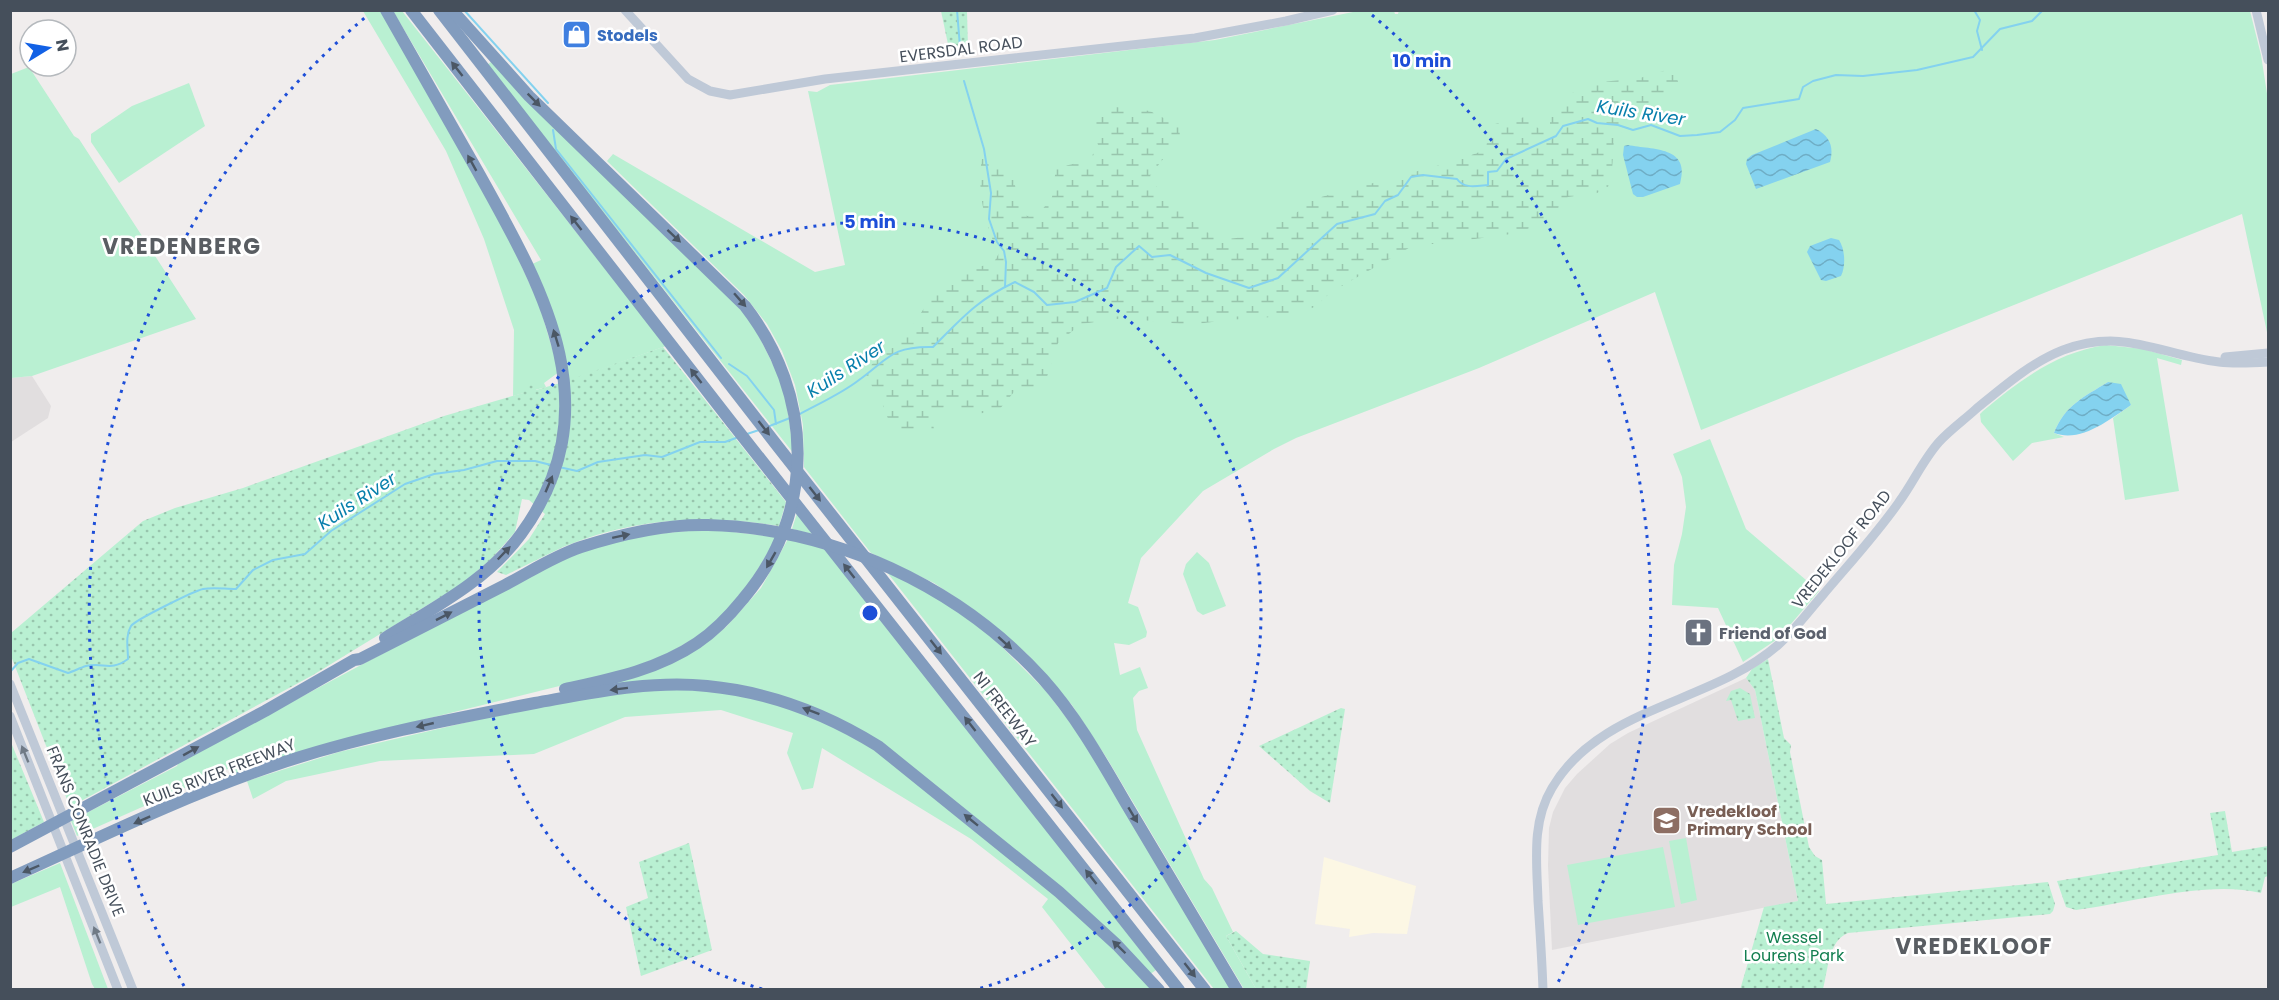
<svg xmlns="http://www.w3.org/2000/svg" width="2279" height="1000" font-family="Poppins,sans-serif">
  <style>
    .commercial { fill: #fcf7e4 }
    .education { fill: #e1dedf }
    .grass { fill: #b9f0d2 }
    .wetland { fill: url(#wetland-marsh) }
    .park { fill: url(#park-dots) }
    .water { fill: url(#water-waves) }
    .lines { fill: none; stroke-linecap: round; stroke-linejoin: round }
    .stream { stroke: #84d2ef; stroke-width: 2 }
    .secondary { stroke: #bfc9d7; stroke-width: 9 }
    .highway { stroke: #829cbe; stroke-width: 12 }
    .oneway { fill: #4b5765 }
    .oneway2 { fill: #707a86 }
    .ring { fill: none; stroke: #1d4ed8; stroke-width: 3; stroke-dasharray: 3 6 }
    .labels { text-anchor: middle; stroke-width: 5; stroke-linejoin: round; paint-order: stroke }
    .shop-label { font-size: 16px; font-weight: bold; fill: #366cbe; stroke: #fff; text-anchor: start }
    .street-label { font-size: 16px; fill: #454f5b; stroke: #fff }
    .worship-label { font-size: 16px; font-weight: bold; fill: #5b616d; stroke: #fff; text-anchor: start }
    .education-label { font-size: 16px; font-weight: bold; fill: #785e54; stroke: #fff; text-anchor: start }
    .park-label { font-size: 16px; fill: #137f50; stroke: #fff }
    .water-label { font-size: 18px; font-style: italic; fill: #077fac; stroke: #fff }
    .district-label { font-size: 22px; font-weight: bold; letter-spacing: 1.5px; fill: #595d62; stroke: #fff }
    .centre { fill: #1d4ed8; stroke: #fff; stroke-width: 3 }
    .ring-label { font-size: 18px; text-anchor: middle; font-weight: bold; fill: #1d4ed8; stroke: #fff; stroke-width: 5; stroke-linejoin: round; paint-order: stroke }
  </style>
  <defs>
    <pattern id="wetland-marsh" width="20" height="14" patternUnits="userSpaceOnUse" patternTransform="scale(1.5)"><rect width="20" height="14" fill="#b9f0d2"/><path d="M1 5h8M5 5V1M11 12h8M15 12V8" fill="none" stroke="#98c5ad"/></pattern>
    <pattern id="park-dots" width="8" height="8" patternUnits="userSpaceOnUse" patternTransform="scale(1.5)"><rect width="8" height="8" fill="#b9f0d2"/><path d="M2 2h.1M6 6h.1" fill="none" stroke="#98c5ad" stroke-width="1.8" stroke-linecap="round"/></pattern>
    <pattern id="water-waves" width="16" height="10" patternUnits="userSpaceOnUse" patternTransform="scale(1.5)"><rect width="16" height="10" fill="#84d2ef"/><path d="M0 5q4-4 8 0t8 0" fill="none" stroke="#6eadc5"/></pattern>
  </defs>
  <rect width="100%" height="100%" fill="#f0eded"/>
  <path class="commercial" d="M1324 857 1416 886 1407 934 1373 933 1349 937 1350 929 1315 924Z"/>
  <g class="education">
    <path d="M32 376 51 406 48 418 11 442V378Z"/>
    <path d="M1746 678 1755 690 1798 901 1552 950 1548 866 1549 828 1553 812 1565 788 1577 774 1610 744 1628 733Z"/>
  </g>
  <g class="grass">
    <path d="M1399 10 2250 11 2261 55 2268 100V337L2242 214 1701 430 1655 292 1479 368 1296 438 1274 449 1203 491 1141 558 1128 603 1138 607 1147 632 1146 637 1129 645 1114 643 1120 675 1140 667 1148 688 1139 691 1133 698 1137 730 1204 879 1212 888 1233 932 1226 936 1256 989H1244L1108 760 1072 705 1027 654 974 610 934 583 871 553 804 467 803 425 795 385 782 351 767 324 744 295 607 161 613 154 815 272 845 265 808 91 817 92 830 85 1215 40 1358 11H1394L1395 14H1398Z"/>
    <path d="M363 11H381L502 224 539 304 559 372 544 383 546 387 513 396 514 330 484 239 446 151Z"/>
    <path d="M393 11H402L666 346 568 381 530 265 541 260Z"/>
    <path d="M491 62 721 288 752 322 784 387 794 454 487 65Z"/>
    <path d="M29 67 74 136 79 139 196 319 32 376 11 378V74Z"/>
    <path d="M189 83 205 126 119 183 91 142V134L132 106Z"/>
    <path d="M2106 345 2143 349 2182 360 2181 365 2157 358 2179 491 2125 500 2113 418 2131 405 2108 382C2084 397 2065 405 2054 433L2064 437 2032 443 2013 461 1981 422 1980 414 1983 411C2020 380 2057 352 2106 345Z"/>
    <path d="M1710 439 1746 529 1819 591 1779 638 1743 662 1718 608 1672 605 1674 565 1682 534 1686 507 1682 477 1673 454Z"/>
    <path d="M797 513 812 534 792 529Z"/>
    <path d="M707 529 777 537 742 596 703 633 669 653 632 668 361 735 235 775 232 767 77 836 71 821 177 766 179 762 536 572 568 556 636 536Z"/>
    <path d="M788 539 824 548 1156 970 1149 975 930 783 781 696 611 683 705 644 726 627 761 588Z"/>
    <path d="M1197 552 1209 563 1226 606 1203 615 1197 611 1183 574 1186 564Z"/>
    <path d="M886 571 950 605 994 639 1046 691 1084 741 1231 989H1214Z"/>
    <path d="M664 689 706 690 754 697 800 710 870 746 1040 882 1099 934 1153 989H1106L1042 907 1048 899 971 839 822 748 813 788 802 790 787 753 793 733 721 710 625 717 534 754 380 761 286 781 253 799 247 781 339 752 520 710 578 699Z"/>
    <path d="M1686 838 1697 900 1681 904 1669 841Z"/>
    <path d="M1663 847 1675 907 1578 925 1567 865Z"/>
    <path d="M60 863 108 989H95L92 984 60 887 11 907V884Z"/>
  </g>
  <path class="wetland" d="M1673 68 1680 87 1668 99 1652 105 1634 124 1614 137 1612 171 1608 187 1597 193 1568 197 1544 224 1511 234 1438 244H1416L1331 292 1315 307 1285 316 1227 320 1189 325 1124 318 1081 324 1058 343 1043 389 1025 395 1014 392 998 411 968 415 946 407 932 411 934 431 896 432C888 422 886 412 881 401 875 388 869 386 865 370L904 338 929 301 941 288 971 268 993 264 999 253C983 223 975 182 984 149L997 165 1014 180 1019 206 1027 216 1038 215 1052 197 1056 168 1077 163H1088L1098 145 1093 126 1102 114 1115 107 1150 111 1179 126 1180 137 1150 176 1163 197 1186 213 1217 240 1246 237 1294 215 1310 200 1455 161 1485 150 1489 134 1495 124 1525 117 1543 132 1550 127V112L1568 95 1592 83 1640 78Z"/>
  <g class="park">
    <path d="M941 11H967L968 48 949 49Z"/>
    <path d="M663 347 786 502 779 526C706 514 632 518 563 547 544 556 525 566 506 575L497 572 529 539 545 514 529 500 522 499 515 532 491 559 462 584 313 675 70 807 11 656V633L143 521 175 508 243 488 444 416 523 393 521 389 532 383 536 390 560 383Z"/>
    <path d="M1768 659 1784 738 1791 745 1790 752 1809 847 1815 856 1822 860 1826 904 2048 882 2055 904 2053 911 2050 914 1848 933C1828 941 1828 971 1823 989L1740 990 1764 907 1798 901 1755 690 1746 678 1752 669Z"/>
    <path d="M1740 688 1750 694 1755 718 1738 721 1731 700 1726 701 1731 691Z"/>
    <path d="M1341 708 1345 709 1330 803 1310 791 1259 746Z"/>
    <path d="M10 740 44 822 11 840H10Z"/>
    <path d="M2225 811 2232 852 2268 846V876L2265 877 2261 893C2206 880 2132 903 2076 910L2066 907 2057 881 2218 855 2210 813Z"/>
    <path d="M689 843 712 950 641 976 626 907 648 898 639 862Z"/>
    <path d="M1236 931 1263 954 1310 961 1306 989H1256L1226 936Z"/>
  </g>
  <g class="water">
    <path d="M1816 129C1830 136 1834 147 1830 162L1756 189 1746 164 1747 159 1752 155Z"/>
    <path d="M1628 145C1653 150 1691 146 1680 184L1643 197H1637L1633 194 1623 155 1624 146Z"/>
    <path d="M1831 238 1839 240C1845 249 1846 266 1841 276L1826 281 1821 280 1807 252 1810 246Z"/>
    <path d="M2108 382 2121 384 2131 405C2109 420 2081 443 2054 433 2065 405 2084 397 2108 382Z"/>
  </g>
  <g class="lines">
    <g class="stream">
      <path d="M464 10 548 103"/>
      <path d="M957 10 960 47"/>
      <path d="M1974 10 1980 20 1977 31 1982 50"/>
      <path d="M964 81 984 149 991 193 989 219 997 242 1004 251 1006 262 1005 287"/>
      <path d="M553 130 556 149 721 358"/>
      <path d="M729 364 747 376 774 410 776 424"/>
      <path d="M798 415C818 404 841 394 859 380 889 358 892 346 933 347 962 318 977 300 1015 282L1034 292 1047 305 1075 302 1107 288 1116 267 1139 246 1152 257 1170 255 1206 273 1249 288 1278 278 1337 224 1375 214 1385 201 1398 195 1411 177 1423 175 1457 179C1464 189 1476 186 1488 185V172L1497 171 1506 159 1556 136 1563 126 1588 119 1597 123 1618 125 1633 130 1651 125 1680 136 1697 135 1720 132 1735 120 1743 108 1799 99 1803 87 1813 81 1836 75 1863 76 1917 70 1973 57 2000 29 2032 21 2043 10"/>
      <path d="M767 427 790 418"/>
      <path d="M747 434 759 430"/>
      <path d="M559 467 577 471 598 462 645 455 662 457 700 442H725L736 438"/>
      <path d="M10 672 18 663 29 659 68 673C74 671 80 668 86 666 104 662 110 672 128 659 128 648 125 636 131 626 135 620 194 591 203 589 213 587 225 589 236 589L253 570 273 560 305 554 331 531 405 484 434 474 464 470 497 461H535L551 465"/>
    </g>
    <g class="secondary">
      <path d="M625 10 688 79 710 91 730 95 825 79 1195 38 1286 21 1333 10"/>
      <path d="M2256 10 2268 60"/>
      <path d="M2225 357 2268 353"/>
      <path d="M10 684 133 990"/>
      <path d="M10 716 118 990"/>
      <path d="M1543 990C1542 960 1540 931 1538 901 1537 863 1531 823 1552 788 1600 706 1711 704 1778 645 1794 631 1808 612 1822 596 1848 565 1876 535 1899 502 1913 483 1923 460 1939 442 1950 430 1964 420 1976 409 2003 387 2030 363 2063 350 2125 327 2160 355 2219 362 2235 364 2252 363 2268 362"/>
    </g>
    <g class="highway">
      <path d="M411 10 732 423 1179 990"/>
      <path d="M439 10 779 448 1205 990"/>
      <path d="M452 10 529 96 745 306C814 395 817 512 743 599 730 615 715 631 697 643 657 670 611 679 565 689"/>
      <path d="M385 638C433 608 487 581 521 534 613 408 543 289 478 172 447 118 417 64 386 10"/>
      <path d="M10 847 265 711 354 660 360 659C408 635 457 609 505 585 530 572 554 556 581 547 621 534 666 524 708 525 833 528 959 586 1043 679 1077 717 1102 762 1127 805 1164 867 1200 928 1237 990"/>
      <path d="M10 878C96 839 182 797 272 766 357 737 446 720 535 703 591 693 650 680 707 686 770 692 825 713 878 746L1059 892 1117 945 1159 990"/>
    </g>
  </g>
  <defs><path id="oneway-solid" d="M-6-.8H1V-3.2L6.5 0L1 3.2V.8H-6Z" transform="scale(1.5)"/></defs>
  <g class="oneway">
    <use href="#oneway-solid" transform="translate(457 69) rotate(-128)"/>
    <use href="#oneway-solid" transform="translate(534 100) rotate(45)"/>
    <use href="#oneway-solid" transform="translate(472 163) rotate(-119)"/>
    <use href="#oneway-solid" transform="translate(576 223) rotate(-128)"/>
    <use href="#oneway-solid" transform="translate(674 236) rotate(43)"/>
    <use href="#oneway-solid" transform="translate(740 300) rotate(49)"/>
    <use href="#oneway-solid" transform="translate(556 338) rotate(-107)"/>
    <use href="#oneway-solid" transform="translate(696 376) rotate(-128)"/>
    <use href="#oneway-solid" transform="translate(764 428) rotate(52)"/>
    <use href="#oneway-solid" transform="translate(549 484) rotate(-67)"/>
    <use href="#oneway-solid" transform="translate(815 494) rotate(52)"/>
    <use href="#oneway-solid" transform="translate(621 536) rotate(-12)"/>
    <use href="#oneway-solid" transform="translate(504 553) rotate(-46)"/>
    <use href="#oneway-solid" transform="translate(771 560) rotate(120)"/>
    <use href="#oneway-solid" transform="translate(849 571) rotate(-128)"/>
    <use href="#oneway-solid" transform="translate(444 616) rotate(-27)"/>
    <use href="#oneway-solid" transform="translate(1005 643) rotate(42)"/>
    <use href="#oneway-solid" transform="translate(936 647) rotate(52)"/>
    <use href="#oneway-solid" transform="translate(619 689) rotate(173)"/>
    <use href="#oneway-solid" transform="translate(811 711) rotate(-159)"/>
    <use href="#oneway-solid" transform="translate(970 724) rotate(-128)"/>
    <use href="#oneway-solid" transform="translate(425 725) rotate(167)"/>
    <use href="#oneway-solid" transform="translate(191 751) rotate(-29)"/>
    <use href="#oneway-solid" transform="translate(1057 801) rotate(52)"/>
    <use href="#oneway-solid" transform="translate(1133 815) rotate(59)"/>
    <use href="#oneway-solid" transform="translate(142 820) rotate(156)"/>
    <use href="#oneway-solid" transform="translate(971 820) rotate(-141)"/>
    <use href="#oneway-solid" transform="translate(31 869) rotate(157)"/>
    <use href="#oneway-solid" transform="translate(1091 877) rotate(-128)"/>
    <use href="#oneway-solid" transform="translate(1119 947) rotate(-136)"/>
    <use href="#oneway-solid" transform="translate(1190 970) rotate(52)"/>
  </g>
  <g class="oneway2">
    <use href="#oneway-solid" transform="translate(25 754) rotate(-112)"/>
    <use href="#oneway-solid" transform="translate(97 935) rotate(-112)"/>
  </g>
  <g class="ring">
    <path d="M762 989A391 391 0 1 1 978 989"/>
    <path d="M184 986A781 781 0 0 1 368 15M1372 15A781 781 0 0 1 1556 986"/>
  </g>
  <defs>
    <symbol id="shop-square" viewBox="-11 -11 22 22"><rect x="-9" y="-9" width="18" height="18" rx="4" fill="#3f7fe0" stroke="#fff"/><path d="M-5-2.5h2.3a2.7 3.5 0 0 1 5.4 0H5L5.5 6h-11ZM-1.5-2.5h3a1.5 2.3 0 0 0-3 0Z" fill="#fff"/></symbol>
    <symbol id="church-square" viewBox="-11 -11 22 22"><rect x="-9" y="-9" width="18" height="18" rx="4" fill="#6b7280" stroke="#fff"/><path d="M-1.2-6h2.4v3.5h3.3v2.4h-3.3V6h-2.4V-.1h-3.3v-2.4h3.3Z" fill="#fff"/></symbol>
    <symbol id="school-square" viewBox="-11 -11 22 22"><rect x="-9" y="-9" width="18" height="18" rx="4" fill="#8d6e63" stroke="#fff"/><path d="M0-5L7-2L0 1L-7-2ZM-4 1L0 2.5L4 1V4Q0 6-4 4Z" fill="#fff"/></symbol>
  </defs>
  <g fill-rule="evenodd">
    <use href="#shop-square" x="560" y="18" width="33" height="33"/>
    <use href="#church-square" x="1682" y="616" width="33" height="33"/>
    <use href="#school-square" x="1650" y="804" width="33" height="33"/>
  </g>
  <g class="labels">
    <g class="shop-label">
      <text x="597" y="41">Stodels</text>
    </g>
    <g class="street-label">
      <text transform="translate(961 49) rotate(-7)" y="6">EVERSDAL ROAD</text>
      <text transform="translate(1841 549) rotate(-51)" y="6">VREDEKLOOF ROAD</text>
      <text transform="translate(1005 709) rotate(52)" y="6">N1 FREEWAY</text>
      <text transform="translate(219 772) rotate(-21)" y="6">KUILS RIVER FREEWAY</text>
      <text transform="translate(86 831) rotate(68)" y="6">FRANS CONRADIE DRIVE</text>
    </g>
    <g class="worship-label">
      <text x="1719" y="639">Friend of God</text>
    </g>
    <g class="education-label">
      <text x="1687" y="817">Vredekloof<tspan x="1687" dy="18">Primary School</tspan></text>
    </g>
    <g class="park-label">
      <text x="1794" y="943">Wessel<tspan x="1794" dy="18">Lourens Park</tspan></text>
    </g>
    <g class="water-label">
      <text transform="translate(1641 113) rotate(9)" y="6">Kuils River</text>
      <text transform="translate(846 369) rotate(-33)" y="6">Kuils River</text>
      <text transform="translate(357 501) rotate(-33)" y="6">Kuils River</text>
    </g>
    <g class="district-label">
      <text x="182" y="254">VREDENBERG</text>
      <text x="1974" y="954">VREDEKLOOF</text>
    </g>
  </g>
  <circle cx="870" cy="613" r="9" class="centre"/>
  <g class="ring-label">
    <text x="1422" y="67">10 min</text>
    <text x="870" y="228">5 min</text>
  </g>
  <rect width="2279" height="1000" fill="none" stroke="#454f5b" stroke-width="24"/>
  <g transform="translate(48 48) rotate(79)"><circle r="28" fill="#ffffff" stroke="#b5b9bd" stroke-width="1.5"/>
  <path d="M0-4.5L10 22L0 15L-10 22Z" fill="#1261e5"/>
  <text y="-9" font-size="16" font-weight="bold" text-anchor="middle" fill="#454f5b">N</text>
  </g>
</svg>
